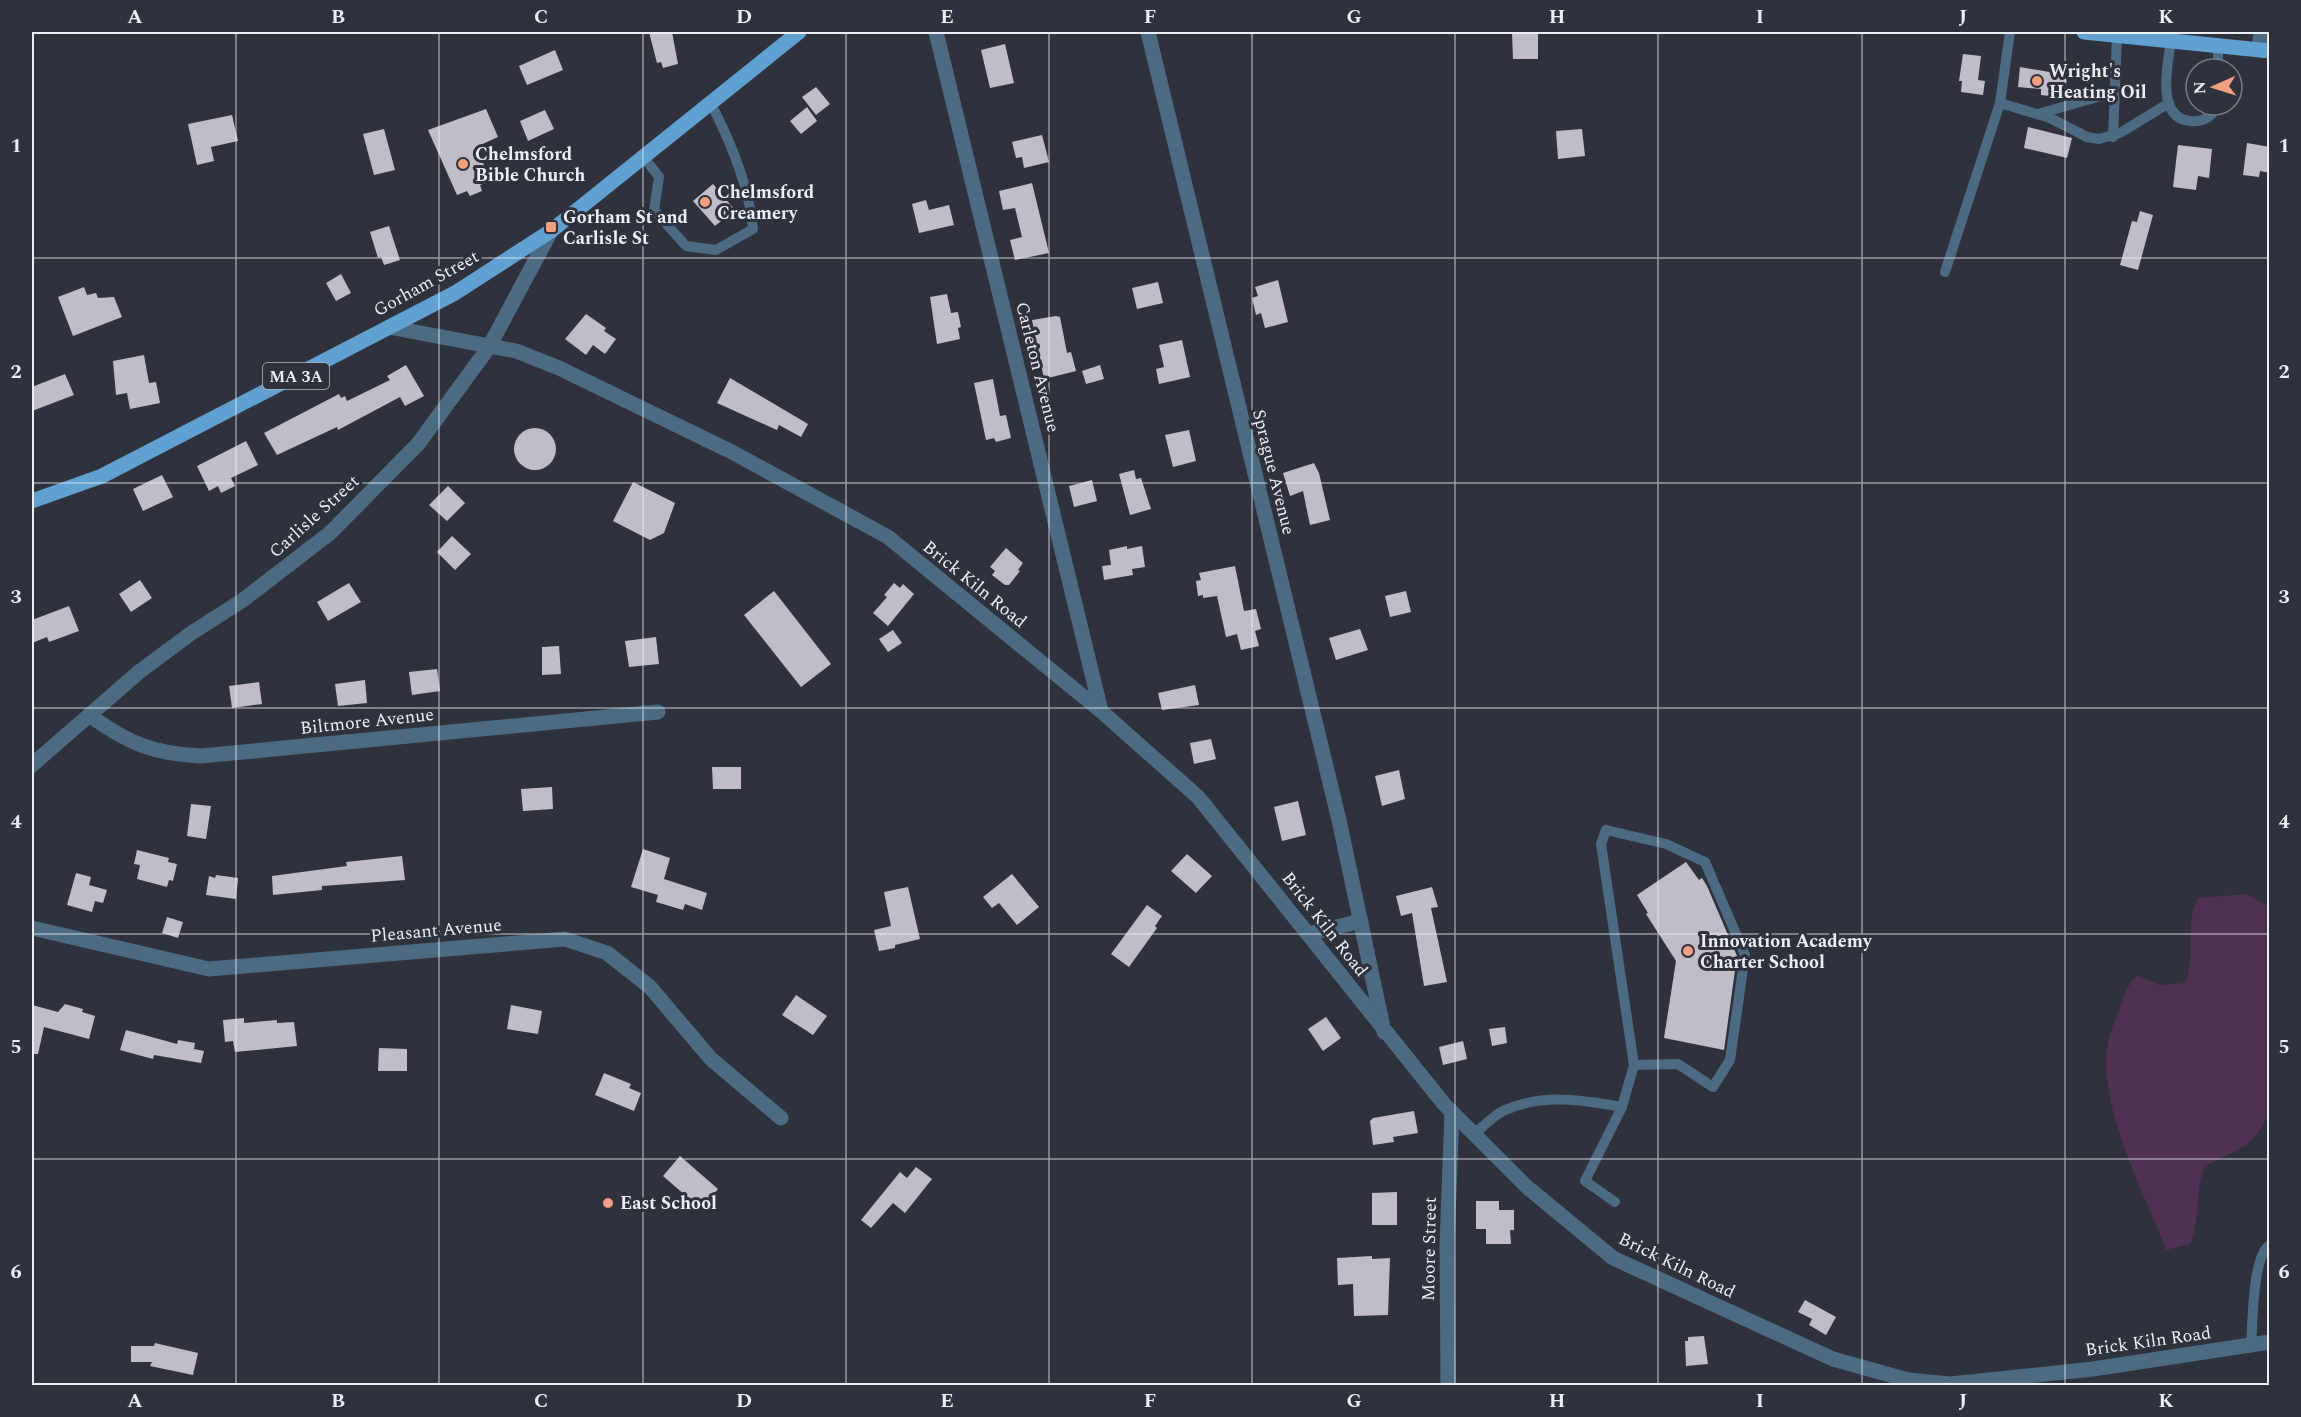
<svg xmlns="http://www.w3.org/2000/svg" width="2301" height="1417" font-family="Spectral,serif">
  <style>
    .green { fill: #503154 }
    .building { fill: #c0bdc9 }
    .lines { fill: none; stroke-linecap: round; stroke-linejoin: round }
    .service { stroke: #4c6b82; stroke-width: 10 }
    .minor { stroke: #4c6b82; stroke-width: 15 }
    .tertiary { stroke: #4c6b82; stroke-width: 15 }
    .primary { stroke: #61a1d1; stroke-width: 15 }
    .grid { fill: none; stroke: #eceef4; stroke-width: 1.5; stroke-opacity: 0.55 }
    .poi-dot { fill: #f2a07f; stroke: #2f323c; stroke-width: 2 }
    .labels { text-anchor: middle; stroke-width: 6; stroke-linejoin: round; paint-order: stroke }
    .shield { fill: #2f323c; stroke: #b3b6bd; stroke-width: 1.5 }
    .shield-label { font-size: 16px; font-weight: bold; fill: #eceef4 }
    .poi-label { font-size: 18px; font-weight: bold; fill: #eceef4; stroke: #2f323c; text-anchor: start }
    .street-label { font-size: 18px; fill: #eceef4; stroke: #2f323c }
    .neatline { fill: none; stroke: #eceef4; stroke-width: 2 }
    .grid-label { font-size: 20px; text-anchor: middle; font-weight: bold; fill: #eceef4 }
  </style>
  <rect width="100%" height="100%" fill="#2f323c"/>
  <path class="green" d="M2247 894 2269 907V1110C2259 1145 2235 1151 2205 1166 2194 1191 2201 1219 2190 1244L2166 1250C2145 1192 2096 1105 2108 1042 2110 1031 2115 1021 2119 1011 2124 998 2126 985 2137 976L2160 985 2185 983C2197 956 2184 924 2198 898Z"/>
  <g class="building">
    <path d="M649 32H672L678 64 663 68 661 62 657 63Z"/>
    <path d="M1512 32H1538V59H1513Z"/>
    <path d="M1005 44 1014 83 990 88 981 50Z"/>
    <path d="M555 50 563 70 527 85 519 66Z"/>
    <path d="M1963 54 1981 56 1978 80 1985 81 1983 95 1961 92 1962 81H1959Z"/>
    <path d="M2020 67 2067 75 2065 98 2041 95V89L2018 87Z"/>
    <path d="M816 87 830 104 816 115 802 97Z"/>
    <path d="M807 107 817 121 801 134 790 121Z"/>
    <path d="M486 109 498 137 476 147 491 181 480 185 482 191 470 196 467 191 457 195 428 130Z"/>
    <path d="M545 110 554 129 528 141 520 121Z"/>
    <path d="M232 115 238 141 211 147 214 161 197 165 188 124Z"/>
    <path d="M2028 127 2072 138 2067 158 2024 148Z"/>
    <path d="M384 129 395 170 374 175 363 134Z"/>
    <path d="M1582 129 1585 156 1558 159 1556 131Z"/>
    <path d="M1042 135 1049 162 1024 168 1022 157 1016 158 1012 142Z"/>
    <path d="M2247 143 2270 147V173L2260 171 2259 177 2243 175Z"/>
    <path d="M2178 145 2212 149 2209 178 2198 176 2196 190 2173 187Z"/>
    <path d="M1032 183 1049 253 1015 260 1010 240 1022 237 1015 208 1003 210 999 191Z"/>
    <path d="M713 184 735 210 715 226 693 201Z"/>
    <path d="M926 200 929 210 949 205 954 225 919 233 912 204Z"/>
    <path d="M2140 211 2153 215 2138 270 2120 265 2132 221 2137 222Z"/>
    <path d="M389 226 400 260 384 265 381 257 378 258 370 232Z"/>
    <path d="M341 274 351 293 336 301 326 283Z"/>
    <path d="M1278 280 1288 322 1265 328 1261 313 1256 315 1252 298 1258 296 1255 287Z"/>
    <path d="M1158 282 1163 303 1137 309 1132 288Z"/>
    <path d="M84 287 87 295 96 293 98 298 114 297 122 317 73 336 58 297Z"/>
    <path d="M947 294 951 313 958 312 961 327 958 328 960 339 937 344 930 297Z"/>
    <path d="M586 314 606 328 604 331 616 339 605 354 593 345 586 355 565 339Z"/>
    <path d="M1056 316 1060 317 1067 353 1071 352 1076 371 1044 379 1032 320Z"/>
    <path d="M1182 340 1190 377 1159 384 1156 369 1164 367 1159 345Z"/>
    <path d="M144 355 149 383 156 382 160 403 130 409 127 393 116 395 113 361Z"/>
    <path d="M406 365 424 396 405 406 400 397 338 430 337 427 277 455 264 433 339 394 341 398 345 396 347 401 390 380 387 376Z"/>
    <path d="M1100 365 1104 379 1086 384 1082 371Z"/>
    <path d="M65 374 74 395 32 411V387Z"/>
    <path d="M730 378 808 424 801 437 779 425 777 430 717 403Z"/>
    <path d="M993 379 1000 416 1006 415 1011 438 996 442 994 438 986 440 974 383Z"/>
    <circle cx="535" cy="449" r="21"/>
    <path d="M1189 430 1196 461 1173 467 1165 435Z"/>
    <path d="M246 441 258 465 231 478 235 486 221 493 218 486 209 491 197 466Z"/>
    <path d="M1314 463 1319 473 1330 520 1310 525 1303 491 1290 496 1283 473Z"/>
    <path d="M1134 470 1136 479 1141 478 1151 509 1130 515 1119 474Z"/>
    <path d="M162 475 173 497 143 511 133 489Z"/>
    <path d="M1092 480 1097 501 1074 507 1069 486Z"/>
    <path d="M633 482 675 503 664 533 650 540 613 521Z"/>
    <path d="M448 486 465 503 447 521 429 505Z"/>
    <path d="M452 536 471 554 455 570 437 552Z"/>
    <path d="M1127 546V549L1142 546 1145 567 1132 569 1133 575 1104 580 1102 566 1111 565 1109 550Z"/>
    <path d="M1006 548 1023 563 1018 570 1020 571 1009 585H1005L992 575 995 571 990 567Z"/>
    <path d="M1235 566 1244 611 1256 609 1261 629 1255 631 1259 646 1241 650 1237 634 1226 637 1217 596 1203 598V595L1198 596 1196 581 1201 580 1199 573Z"/>
    <path d="M140 580 152 598 131 612 119 594Z"/>
    <path d="M349 583 361 602 328 621 317 602Z"/>
    <path d="M894 583 900 588 903 584 914 594 888 626 873 613 887 597 884 595Z"/>
    <path d="M774 591 831 664 801 687 744 615Z"/>
    <path d="M1406 591 1411 612 1390 617 1385 596Z"/>
    <path d="M69 606 79 631 49 642 47 637 32 643V620Z"/>
    <path d="M1360 629 1368 650 1336 660 1329 638Z"/>
    <path d="M893 630 902 643 888 652 879 639Z"/>
    <path d="M656 637 659 664 629 667 625 641Z"/>
    <path d="M559 646 561 674 542 675V647Z"/>
    <path d="M437 669 440 691 412 695 409 672Z"/>
    <path d="M365 680 367 703 338 706 335 684Z"/>
    <path d="M259 682 262 704 232 708 229 686Z"/>
    <path d="M1195 685 1199 705 1162 710 1158 693Z"/>
    <path d="M1211 739 1216 759 1194 764 1190 743Z"/>
    <path d="M712 767H741V789H713Z"/>
    <path d="M1399 770 1405 799 1382 806 1375 776Z"/>
    <path d="M552 787 553 809 523 811 521 789Z"/>
    <path d="M1298 801 1306 835 1282 841 1274 807Z"/>
    <path d="M191 804 211 806 206 839 187 836Z"/>
    <path d="M643 849 670 858 664 879 707 893 702 910 685 904 683 910 656 902 658 895 631 887Z"/>
    <path d="M137 850 169 858 168 862 177 864 173 881 169 880 167 887 137 879 140 865 134 864Z"/>
    <path d="M1187 854 1212 876 1196 893 1171 871Z"/>
    <path d="M402 856 405 880 322 886V890L273 895 272 876 347 866 346 862Z"/>
    <path d="M1686 862 1699 880 1702 878 1707 886 1737 956 1724 1050 1664 1038 1676 961 1646 914 1648 913 1637 895Z"/>
    <path d="M76 873 91 877 89 885 107 890 103 903 95 901 92 912 67 905Z"/>
    <path d="M1012 874 1039 907 1017 925 999 903 992 908 983 897Z"/>
    <path d="M216 875 238 878 236 899 206 895 209 876 215 878Z"/>
    <path d="M908 887 920 939 895 945V948L879 951 874 930 891 926 884 892Z"/>
    <path d="M1432 887 1438 907 1431 908 1447 982 1424 986 1412 913 1401 916 1396 896Z"/>
    <path d="M1147 905 1162 916 1155 926 1157 928 1129 967 1111 954Z"/>
    <path d="M167 917 183 922 178 938 162 933Z"/>
    <path d="M796 995 827 1016 813 1035 782 1015Z"/>
    <path d="M65 1004 83 1009 82 1012 95 1016 89 1039 44 1027 38 1054H32V1005L58 1012Z"/>
    <path d="M511 1005 542 1011 538 1034 507 1029Z"/>
    <path d="M1326 1017 1341 1038 1323 1051 1308 1029Z"/>
    <path d="M244 1018V1023L277 1020V1023L294 1022 297 1046 235 1052 233 1041 225 1042 223 1020Z"/>
    <path d="M1505 1027 1507 1043 1492 1046 1489 1029Z"/>
    <path d="M126 1030 177 1044 178 1040 195 1043 194 1049 204 1051 201 1063 154 1055 153 1059 120 1050Z"/>
    <path d="M1463 1041 1467 1059 1443 1065 1439 1047Z"/>
    <path d="M379 1048 407 1049V1071H378Z"/>
    <path d="M604 1073 631 1084 629 1088 641 1093 634 1111 595 1095Z"/>
    <path d="M1414 1111 1418 1133 1393 1137 1394 1142 1373 1145 1370 1121 1373 1118Z"/>
    <path d="M680 1156 718 1189 701 1209 663 1176Z"/>
    <path d="M916 1167 932 1179 905 1213 893 1203 871 1228 861 1220 900 1172 907 1178Z"/>
    <path d="M1397 1192V1225H1372V1193Z"/>
    <path d="M1476 1201H1499V1210H1514V1230H1510L1511 1244H1486V1229H1476Z"/>
    <path d="M1372 1256V1259L1390 1258 1388 1315 1354 1316 1353 1284 1338 1285 1337 1258Z"/>
    <path d="M1805 1300 1836 1317 1826 1335 1809 1325 1812 1319 1798 1312Z"/>
    <path d="M1704 1336 1708 1364 1686 1366 1685 1341H1688V1337Z"/>
    <path d="M155 1343 198 1353 193 1375 150 1366 152 1362H131V1346H154Z"/>
  </g>
  <g class="lines">
    <g class="service">
      <path d="M2010 32 2000 103 2050 118 2087 137 2099 139 2120 133 2169 103"/>
      <path d="M2171 41C2168 63 2155 118 2190 121 2199 122 2206 120 2212 114L2215 105"/>
      <path d="M2218 69V46"/>
      <path d="M2038 114 2115 92"/>
      <path d="M2113 137 2117 35"/>
      <path d="M643 156 659 177 654 210 686 246 716 250 753 229C749 186 730 140 710 102"/>
      <path d="M1945 272 2000 103"/>
      <path d="M1622 1107 1634 1065 1601 844 1606 830 1666 844 1705 862 1745 955 1730 1060 1713 1087 1678 1064 1634 1065"/>
      <path d="M1474 1134C1483 1127 1493 1116 1503 1111 1541 1093 1583 1100 1622 1107L1585 1181 1615 1202"/>
      <path d="M2251 1345C2253 1324 2252 1256 2270 1245"/>
    </g>
    <g class="minor">
      <path d="M936 32 1101 711"/>
      <path d="M1148 32 1339 820 1384 1032"/>
      <path d="M2259 50 2261 32"/>
      <path d="M89 715C128 743 153 754 201 756L658 712"/>
      <path d="M32 928 209 969 565 939 607 953 650 987 711 1059 781 1118"/>
      <path d="M1308 934 1361 921"/>
      <path d="M1448 1386 1447 1245 1452 1112"/>
    </g>
    <g class="tertiary">
      <path d="M389 327 516 351 559 368 732 452 888 537 1101 711 1198 797 1444 1104 1527 1187 1613 1258 1833 1359 1908 1380 1951 1384 2093 1369 2270 1342"/>
      <path d="M32 765 139 672 190 634 243 600 330 533 418 444 489 347 551 231"/>
    </g>
    <g class="primary">
      <path d="M2084 32 2270 51"/>
      <path d="M32 501 102 476 455 293 551 231 799 32"/>
    </g>
  </g>
  <path class="grid" d="M236 32V1386M439 32V1386M643 32V1386M846 32V1386M1049 32V1386M1252 32V1386M1455 32V1386M1658 32V1386M1862 32V1386M2065 32V1386M32 258H2270M32 483H2270M32 708H2270M32 934H2270M32 1159H2270"/>
  <g class="poi-dot">
    <circle cx="2037" cy="81" r="6"/>
    <circle cx="463" cy="164" r="6"/>
    <circle cx="705" cy="202" r="6"/>
    <rect x="545" y="221" width="12" height="12" rx="3"/>
    <circle cx="1688" cy="951" r="6"/>
    <circle cx="608" cy="1203" r="6"/>
  </g>
  <g class="labels">
    <rect class="shield" x="263" y="363" width="66" height="26" rx="4.5"/>
    <g class="shield-label">
      <text x="296" y="382">MA 3A</text>
    </g>
    <g class="poi-label">
      <text x="2049" y="77">Wright's<tspan x="2049" dy="21">Heating Oil</tspan></text>
      <text x="475" y="160">Chelmsford<tspan x="475" dy="21">Bible Church</tspan></text>
      <text x="717" y="198">Chelmsford<tspan x="717" dy="21">Creamery</tspan></text>
      <text x="563" y="223">Gorham St and<tspan x="563" dy="21">Carlisle St</tspan></text>
      <text x="1700" y="947">Innovation Academy<tspan x="1700" dy="21">Charter School</tspan></text>
      <text x="620" y="1209">East School</text>
    </g>
    <g class="street-label">
      <text transform="translate(426 283) rotate(-29)" y="6">Gorham Street</text>
      <text transform="translate(1038 367) rotate(76)" y="6">Carleton Avenue</text>
      <text transform="translate(1274 472) rotate(76)" y="6">Sprague Avenue</text>
      <text transform="translate(314 516) rotate(-42)" y="6">Carlisle Street</text>
      <text transform="translate(975 584) rotate(39)" y="6">Brick Kiln Road</text>
      <text transform="translate(367 721) rotate(-6)" y="6">Biltmore Avenue</text>
      <text transform="translate(1325 924) rotate(52)" y="6">Brick Kiln Road</text>
      <text transform="translate(436 930) rotate(-5)" y="6">Pleasant Avenue</text>
      <text transform="translate(1429 1249) rotate(-89)" y="6">Moore Street</text>
      <text transform="translate(1677 1265) rotate(26)" y="6">Brick Kiln Road</text>
      <text transform="translate(2148 1341) rotate(-8)" y="6">Brick Kiln Road</text>
    </g>
  </g>
  <rect width="2301" height="1417" fill="none" stroke="#2f323c" stroke-width="66"/>
  <g transform="translate(2214 87) rotate(267)"><circle r="28" fill="#2f323c" stroke="#7b7d86" stroke-width="1.5"/>
  <path d="M0-4.5L10 22L0 15L-10 22Z" fill="#f2a07f"/>
  <text y="-9" font-size="16" font-weight="bold" text-anchor="middle" fill="#eceef4">N</text>
  </g>
  <rect x="33" y="33" width="2235" height="1351" class="neatline"/>
  <g class="grid-label">
    <text x="135" y="23">A</text>
    <text x="338" y="23">B</text>
    <text x="541" y="23">C</text>
    <text x="744" y="23">D</text>
    <text x="947" y="23">E</text>
    <text x="1150" y="23">F</text>
    <text x="1354" y="23">G</text>
    <text x="1557" y="23">H</text>
    <text x="1760" y="23">I</text>
    <text x="1963" y="23">J</text>
    <text x="2166" y="23">K</text>
    <text x="16" y="152">1</text>
    <text x="2284" y="152">1</text>
    <text x="16" y="378">2</text>
    <text x="2284" y="378">2</text>
    <text x="16" y="603">3</text>
    <text x="2284" y="603">3</text>
    <text x="16" y="828">4</text>
    <text x="2284" y="828">4</text>
    <text x="16" y="1053">5</text>
    <text x="2284" y="1053">5</text>
    <text x="16" y="1278">6</text>
    <text x="2284" y="1278">6</text>
    <text x="135" y="1407">A</text>
    <text x="338" y="1407">B</text>
    <text x="541" y="1407">C</text>
    <text x="744" y="1407">D</text>
    <text x="947" y="1407">E</text>
    <text x="1150" y="1407">F</text>
    <text x="1354" y="1407">G</text>
    <text x="1557" y="1407">H</text>
    <text x="1760" y="1407">I</text>
    <text x="1963" y="1407">J</text>
    <text x="2166" y="1407">K</text>
  </g>
</svg>
